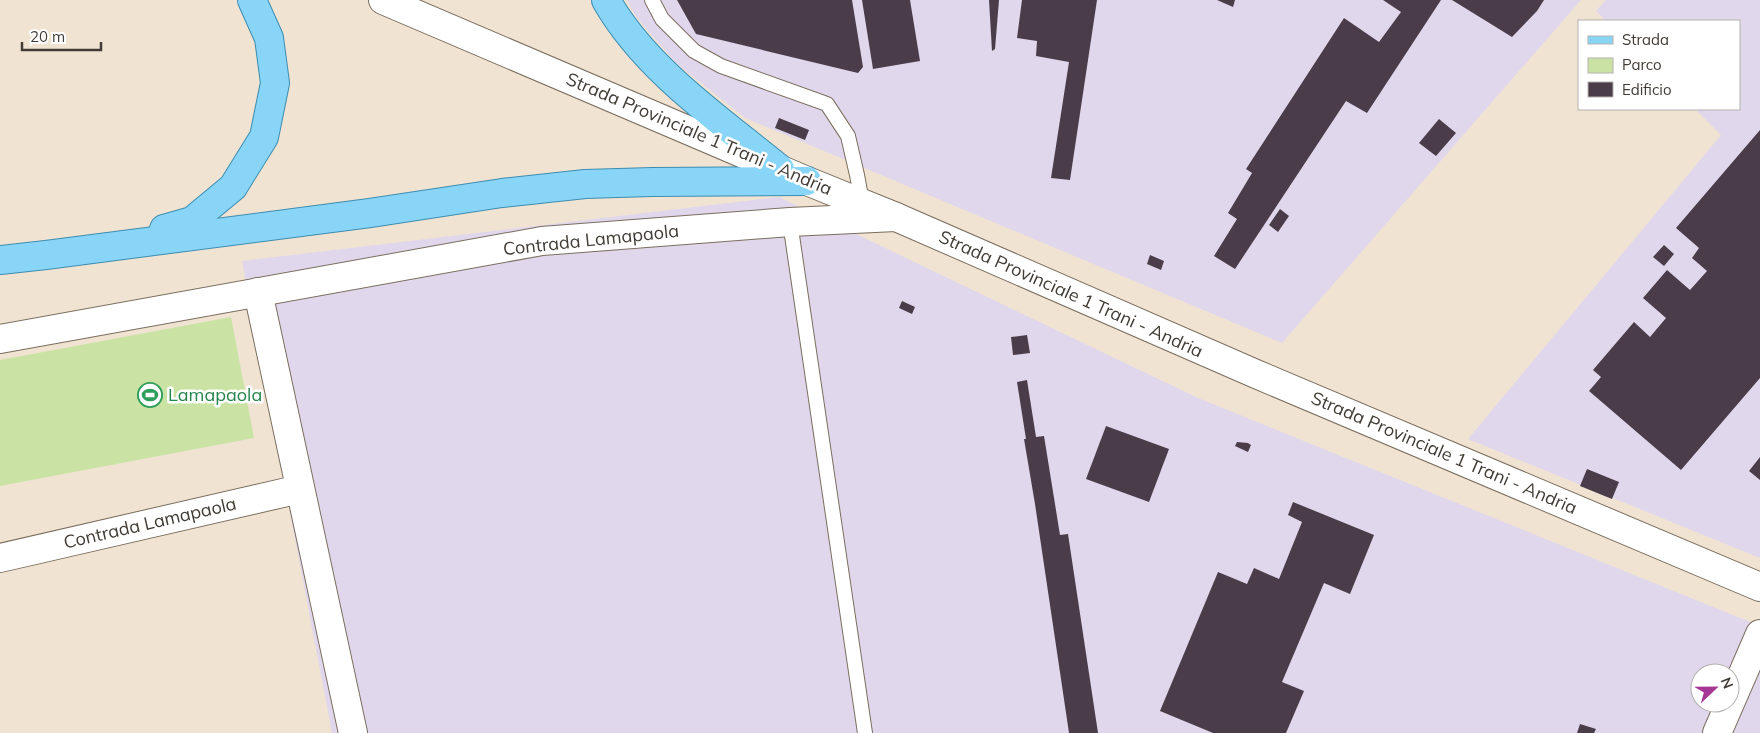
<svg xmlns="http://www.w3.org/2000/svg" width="1760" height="733" font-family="Mulish,sans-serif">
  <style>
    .industrial { fill: #e0d7ec; fill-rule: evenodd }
    .green { fill: #cae3a5 }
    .building { fill: #4a3d49 }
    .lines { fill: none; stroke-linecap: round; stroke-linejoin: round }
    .lane-casing { stroke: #7a6e5f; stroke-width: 16 }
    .street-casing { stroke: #7a6e5f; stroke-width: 30 }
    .secondary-casing { stroke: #7a6e5f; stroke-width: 30 }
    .primary-casing { stroke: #3c8db1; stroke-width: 30 }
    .lane { stroke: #fff; stroke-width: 14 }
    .street { stroke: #fff; stroke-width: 28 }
    .secondary { stroke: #fff; stroke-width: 28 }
    .primary { stroke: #89d5f8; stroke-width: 28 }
    .labels { text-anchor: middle; stroke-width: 5; stroke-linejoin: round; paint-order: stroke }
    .street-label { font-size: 18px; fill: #413c35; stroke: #fff }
    .leisure-label { font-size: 18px; fill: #27864d; stroke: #fff; text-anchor: start }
  </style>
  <rect width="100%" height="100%" fill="#f0e3d2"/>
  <g class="industrial">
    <path d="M627 0H1581L1282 343 745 118 677 64 636 17Z"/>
    <path d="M1606 0H1760V558L1468 439 1721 135 1695 109H1739V21H1606L1596 11Z"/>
    <path d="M779 197 1198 398 1760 626V733H332L242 261ZM1700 673H1730V703H1700Z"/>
  </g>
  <path class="green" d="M231 317 254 438 0 486V360Z"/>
  <g class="building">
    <path d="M677 0H852L863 67 858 73 696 34Z"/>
    <path d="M862 0H910L920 61 873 69Z"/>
    <path d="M989 0H999L995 49 992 51Z"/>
    <path d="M1022 0H1097L1070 180 1051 178 1069 62 1036 56 1037 41 1017 38Z"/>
    <path d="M1217 0H1235L1233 7Z"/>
    <path d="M1383 0H1441L1367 113 1346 101 1235 269 1214 256 1237 219 1228 213 1252 173 1246 169 1344 18 1379 42 1401 12Z"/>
    <path d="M1452 0H1544L1537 11 1512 37Z"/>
    <path d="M779 118 809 130 805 140 775 128Z"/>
    <path d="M1439 119 1456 133 1436 156 1419 143Z"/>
    <path d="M1760 130V378L1681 470 1589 391 1601 377 1593 370 1634 322 1650 337 1666 318 1643 298 1667 270 1690 290 1707 271 1692 258 1699 248 1676 228Z"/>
    <path d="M1280 209 1289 216 1278 232 1269 225Z"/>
    <path d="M1664 245 1674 254 1664 266 1653 257Z"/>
    <path d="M1150 255 1164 261 1161 270 1147 264Z"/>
    <path d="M902 301 915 307 912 314 899 308Z"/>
    <path d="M1027 335 1030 353 1013 355 1011 337Z"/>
    <path d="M1027 380 1036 437 1044 436 1060 535 1068 534 1098 733H1069L1035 504 1024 439H1026L1017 382Z"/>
    <path d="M1106 426 1169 449 1149 502 1086 479Z"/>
    <path d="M1237 442 1248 443 1251 445 1248 452 1235 446Z"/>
    <path d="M1760 457V480L1749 471Z"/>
    <path d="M1587 469 1619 482 1612 499 1580 486Z"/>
    <path d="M1293 502 1374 535 1350 594 1324 583 1282 682 1304 691 1286 733H1213L1160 711 1218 572 1247 584 1254 568 1279 579 1302 522 1288 515Z"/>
    <path d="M1580 724 1596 729 1594 733H1577Z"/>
  </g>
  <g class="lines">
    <defs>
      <g id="lane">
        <path d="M652 0 662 19 694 51 721 66 827 104 848 136 857 175 862 202"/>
        <path d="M790 222 865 733"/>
      </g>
      <g id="street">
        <path d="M258 292 353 733"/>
        <path d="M0 339 542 241 790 222 896 217"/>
        <path d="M0 558 300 489"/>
        <path d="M1717 733 1760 634"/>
      </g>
      <path id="secondary" d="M383 0 807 181 896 217 1256 374 1760 587"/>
      <g id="primary">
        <path d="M606 0C645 69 720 120 780 169"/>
        <path d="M164 229 192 221 233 187 264 137 275 83 269 38 252 0"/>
        <path d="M0 260 46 255 370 213 502 193 585 184 652 182 807 181"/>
      </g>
    </defs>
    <use href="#lane" class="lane-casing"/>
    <use href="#street" class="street-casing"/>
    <use href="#secondary" class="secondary-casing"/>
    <use href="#primary" class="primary-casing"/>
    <use href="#lane" class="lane"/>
    <use href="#street" class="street"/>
    <use href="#secondary" class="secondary"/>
    <use href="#primary" class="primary"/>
  </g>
  <defs>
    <symbol id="stadium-ring" viewBox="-11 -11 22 22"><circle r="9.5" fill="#fff" stroke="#2e9e5b" stroke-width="1.5"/><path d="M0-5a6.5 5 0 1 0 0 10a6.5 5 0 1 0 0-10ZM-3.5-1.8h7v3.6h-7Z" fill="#2e9e5b"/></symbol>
  </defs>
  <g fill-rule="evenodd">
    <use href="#stadium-ring" x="136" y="381" width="28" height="28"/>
  </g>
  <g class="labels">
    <g class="street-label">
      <text transform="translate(699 134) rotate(23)" y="6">Strada Provinciale 1 Trani - Andria</text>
      <text transform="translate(591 240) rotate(-6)" y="6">Contrada Lamapaola</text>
      <text transform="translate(1071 294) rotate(24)" y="6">Strada Provinciale 1 Trani - Andria</text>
      <text transform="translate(1444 453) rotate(23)" y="6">Strada Provinciale 1 Trani - Andria</text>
      <text transform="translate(150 523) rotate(-13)" y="6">Contrada Lamapaola</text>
    </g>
    <g class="leisure-label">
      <text x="168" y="401">Lamapaola</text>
    </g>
  </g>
  <rect x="1578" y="20" width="162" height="90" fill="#ffffff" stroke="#b3b1ae"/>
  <rect x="1588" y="36" width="25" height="8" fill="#89d5f8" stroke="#b3b1ae"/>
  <text x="1622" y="45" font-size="15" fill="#413c35">Strada</text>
  <rect x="1588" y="58" width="25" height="15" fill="#cae3a5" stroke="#b3b1ae"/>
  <text x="1622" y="70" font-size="15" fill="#413c35">Parco</text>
  <rect x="1588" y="82" width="25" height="15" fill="#4a3d49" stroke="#b3b1ae"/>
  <text x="1622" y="95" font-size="15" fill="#413c35">Edificio</text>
  <g transform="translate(1715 688) rotate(68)"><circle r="24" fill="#ffffff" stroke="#b3b1ae"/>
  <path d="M0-4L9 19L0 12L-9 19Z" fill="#a73794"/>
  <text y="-8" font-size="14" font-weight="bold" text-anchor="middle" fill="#413c35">N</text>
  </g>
  <path d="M22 42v8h79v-8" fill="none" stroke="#413c35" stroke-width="2.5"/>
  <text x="30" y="42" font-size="15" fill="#413c35" stroke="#ffffff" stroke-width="4" paint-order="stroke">20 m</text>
</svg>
